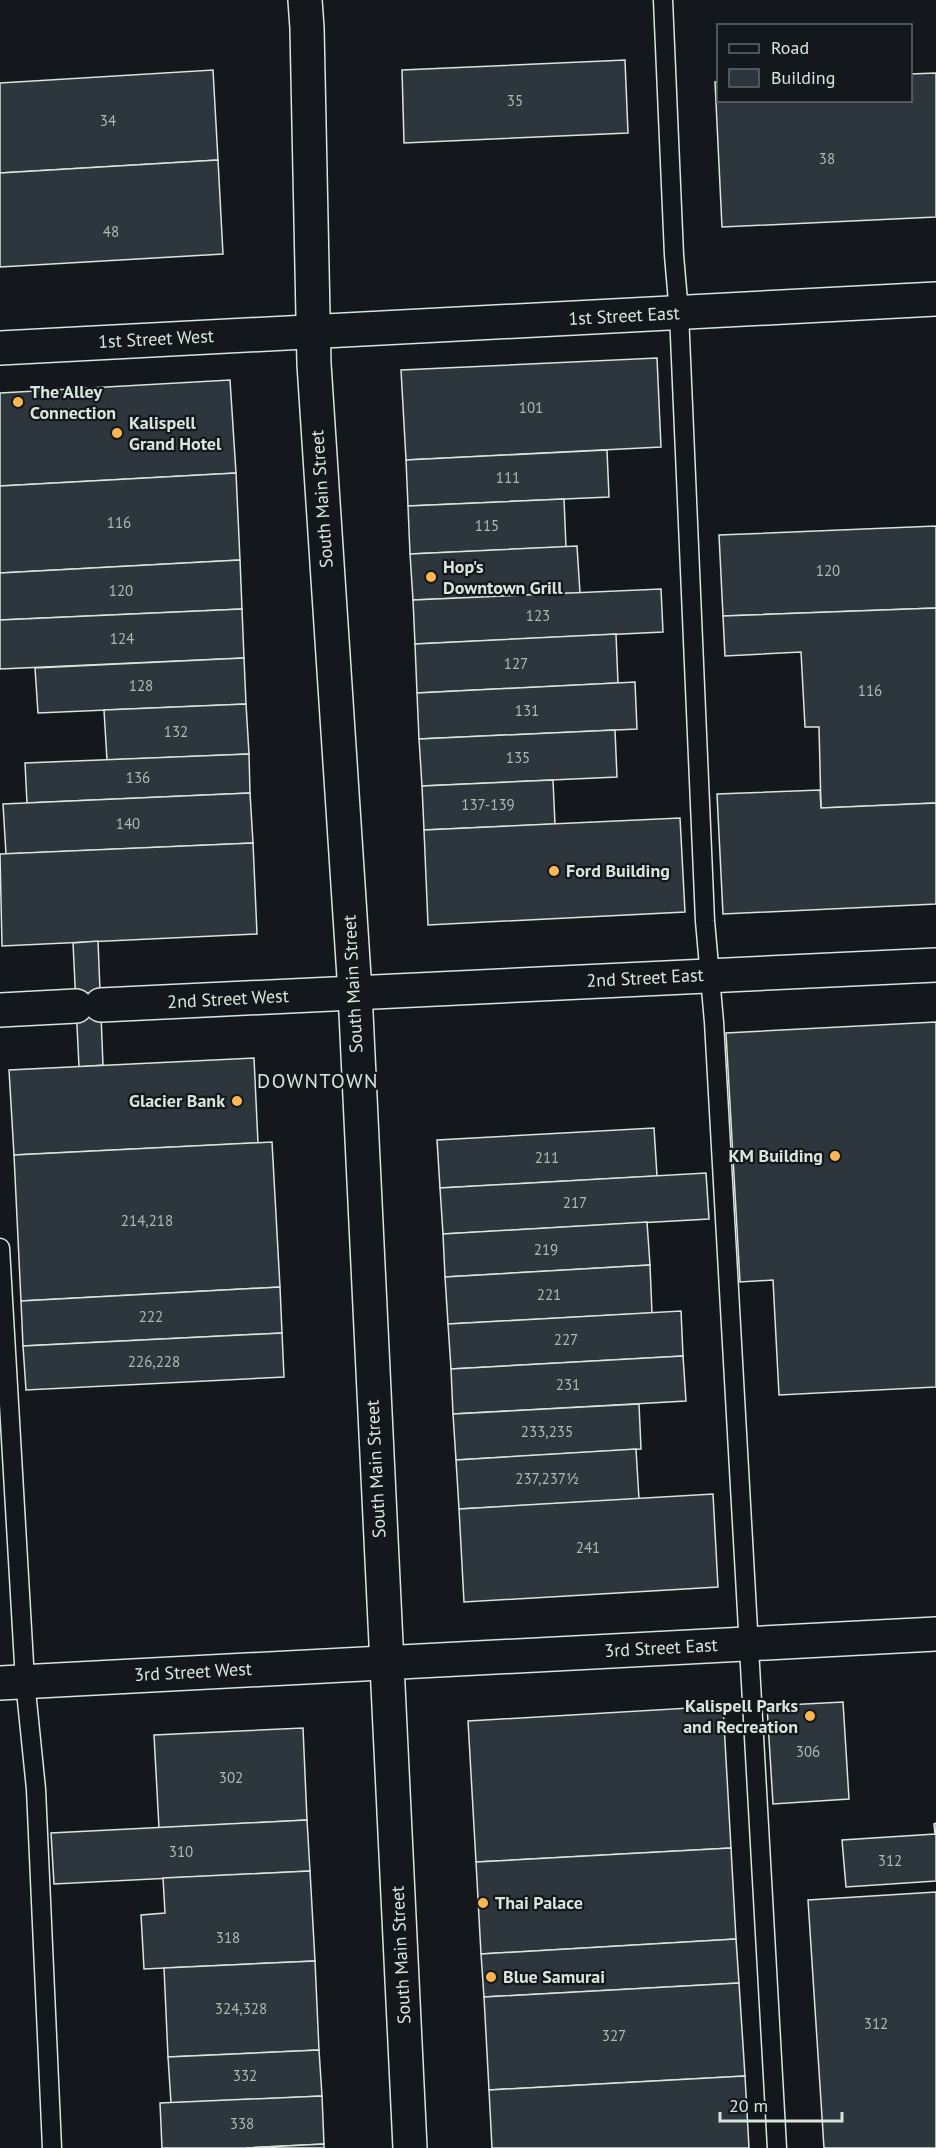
<svg xmlns="http://www.w3.org/2000/svg" width="936" height="2148" font-family="'PT Sans',sans-serif">
  <style>
    .building { fill: #2c363c; stroke: #d8e6dc; stroke-width: 1.5 }
    .lines { fill: none; stroke-linecap: round; stroke-linejoin: round }
    .service-casing { stroke: #d8e6dc; stroke-width: 21 }
    .minor-casing { stroke: #d8e6dc; stroke-width: 36 }
    .tertiary-casing { stroke: #d8e6dc; stroke-width: 36 }
    .primary-casing { stroke: #d8e6dc; stroke-width: 36 }
    .service { stroke: #14181c; stroke-width: 18 }
    .minor { stroke: #14181c; stroke-width: 33 }
    .tertiary { stroke: #14181c; stroke-width: 33 }
    .primary { stroke: #14181c; stroke-width: 33 }
    .poi-dot { fill: #ffb74d; stroke: #14181c; stroke-width: 2 }
    .labels { text-anchor: middle; stroke-width: 4.5; stroke-linejoin: round; paint-order: stroke }
    .number-label { font-size: 15px; fill: #adbab4 }
    .street-label { font-size: 18px; fill: #d8e6dc; stroke: #14181c }
    .poi-label { font-size: 18px; font-weight: bold; fill: #d8e6dc; stroke: #14181c; text-anchor: start }
    .neighbourhood-label { font-size: 20px; letter-spacing: 1.5px; fill: #d8e6dc; stroke: #14181c }
  </style>
  <rect width="100%" height="100%" fill="#14181c"/>
  <g class="building">
    <path d="M625 60 628 133 404 143 402 70Z"/>
    <path d="M213 70 218 160 0 173V83Z"/>
    <path d="M936 73V217L722 227 715 82H718V100H910V74Z"/>
    <path d="M218 160 223 254 0 267V173Z"/>
    <path d="M657 358 661 447 406 460 401 370Z"/>
    <path d="M230 380 236 473 0 486V393Z"/>
    <path d="M607 450 609 497 408 506 406 460Z"/>
    <path d="M236 473 240 560 0 573V486Z"/>
    <path d="M564 499 566 547 410 554 408 506Z"/>
    <path d="M936 526V608L723 616 719 535Z"/>
    <path d="M577 546 580 593 413 600 410 554Z"/>
    <path d="M240 560 242 609 0 620V573Z"/>
    <path d="M661 589 663 632 415 644 413 600Z"/>
    <path d="M936 608V803L821 808 819 727H805L801 652 725 656 723 616Z"/>
    <path d="M242 609 244 658 0 669V620Z"/>
    <path d="M616 634 618 683 417 693 415 644Z"/>
    <path d="M244 658 246 704 38 713 35 668Z"/>
    <path d="M635 682 637 729 419 739 417 693Z"/>
    <path d="M246 704 249 754 107 760 104 710Z"/>
    <path d="M615 730 617 777 422 786 419 739Z"/>
    <path d="M249 754 250 793 27 803 25 763Z"/>
    <path d="M553 780 555 824 424 830 422 786Z"/>
    <path d="M820 790 821 808 936 803V904L723 914 717 794Z"/>
    <path d="M250 793 253 843 6 854 3 804Z"/>
    <path d="M680 818 685 912 428 925 424 830Z"/>
    <path d="M253 843 257 934 2 946 0 854Z"/>
    <path d="M98 941 103 1065 79 1067 73 943Z"/>
    <path d="M936 1022V1387L779 1395 773 1280 740 1282 726 1033Z"/>
    <path d="M254 1058 258 1143 14 1155 9 1070Z"/>
    <path d="M654 1128 657 1176 440 1188 437 1140Z"/>
    <path d="M272 1142 280 1287 21 1301 14 1155Z"/>
    <path d="M706 1173 709 1219 443 1234 440 1188Z"/>
    <path d="M647 1222 650 1265 445 1277 443 1234Z"/>
    <path d="M650 1265 652 1313 448 1324 445 1277Z"/>
    <path d="M280 1287 282 1333 23 1346 21 1301Z"/>
    <path d="M681 1311 683 1356 451 1369 448 1324Z"/>
    <path d="M282 1333 284 1377 26 1390 23 1346Z"/>
    <path d="M683 1356 686 1401 453 1414 451 1369Z"/>
    <path d="M639 1404 641 1449 456 1460 453 1414Z"/>
    <path d="M636 1449 639 1499 459 1509 456 1460Z"/>
    <path d="M713 1494 718 1587 464 1602 459 1509Z"/>
    <path d="M843 1702 849 1799 773 1804 767 1706Z"/>
    <path d="M723 1706 731 1848 476 1862 468 1721Z"/>
    <path d="M303 1728 307 1820 159 1828 154 1735Z"/>
    <path d="M307 1820 310 1871 54 1884 51 1833Z"/>
    <path d="M936 1823V1881L846 1887 842 1840 935 1834 934 1824Z"/>
    <path d="M731 1848 736 1939 481 1954 476 1862Z"/>
    <path d="M310 1871 315 1961 144 1969 141 1915 165 1913 163 1878Z"/>
    <path d="M936 1892V2148H824L808 1900Z"/>
    <path d="M736 1939 739 1983 484 1997 481 1954Z"/>
    <path d="M315 1961 319 2050 168 2057 164 1968Z"/>
    <path d="M739 1983 745 2076 489 2090 484 1997Z"/>
    <path d="M319 2050 322 2096 171 2103 168 2057Z"/>
    <path d="M745 2076 749 2148H492L489 2090Z"/>
    <path d="M322 2096 324 2144 246 2148H162L160 2103Z"/>
    <path d="M324 2144V2148H246Z"/>
  </g>
  <g class="lines">
    <defs>
      <g id="service">
        <path d="M663 0 674 255 679 313 705 921 714 1022 777 2148"/>
        <path d="M0 1248 25 1681 36 1789 52 2148"/>
      </g>
      <path id="minor" d="M0 348 936 299"/>
      <g id="tertiary">
        <path d="M101 1005 936 965"/>
        <path d="M0 1010 76 1006"/>
        <path d="M0 1683 936 1634"/>
      </g>
      <path id="primary" d="M305 0 307 28 314 364 355 992 410 2148"/>
    </defs>
    <use href="#service" class="service-casing"/>
    <use href="#minor" class="minor-casing"/>
    <use href="#tertiary" class="tertiary-casing"/>
    <use href="#primary" class="primary-casing"/>
    <use href="#service" class="service"/>
    <use href="#minor" class="minor"/>
    <use href="#tertiary" class="tertiary"/>
    <use href="#primary" class="primary"/>
  </g>
  <g class="poi-dot">
    <circle cx="18" cy="402" r="6"/>
    <circle cx="117" cy="433" r="6"/>
    <circle cx="431" cy="577" r="6"/>
    <circle cx="554" cy="871" r="6"/>
    <circle cx="237" cy="1101" r="6"/>
    <circle cx="835" cy="1156" r="6"/>
    <circle cx="810" cy="1716" r="6"/>
    <circle cx="483" cy="1903" r="6"/>
    <circle cx="491" cy="1977" r="6"/>
  </g>
  <g class="labels">
    <g class="number-label">
      <text x="515" y="106">35</text>
      <text x="108" y="126">34</text>
      <text x="827" y="164">38</text>
      <text x="111" y="237">48</text>
      <text x="531" y="413">101</text>
      <text x="508" y="483">111</text>
      <text x="119" y="528">116</text>
      <text x="487" y="531">115</text>
      <text x="828" y="576">120</text>
      <text x="121" y="596">120</text>
      <text x="538" y="621">123</text>
      <text x="122" y="644">124</text>
      <text x="516" y="669">127</text>
      <text x="141" y="691">128</text>
      <text x="870" y="696">116</text>
      <text x="527" y="716">131</text>
      <text x="176" y="737">132</text>
      <text x="518" y="763">135</text>
      <text x="138" y="783">136</text>
      <text x="488" y="810">137-139</text>
      <text x="128" y="829">140</text>
      <text x="547" y="1163">211</text>
      <text x="575" y="1208">217</text>
      <text x="147" y="1226">214,218</text>
      <text x="546" y="1255">219</text>
      <text x="549" y="1300">221</text>
      <text x="151" y="1322">222</text>
      <text x="566" y="1345">227</text>
      <text x="154" y="1367">226,228</text>
      <text x="568" y="1390">231</text>
      <text x="547" y="1437">233,235</text>
      <text x="547" y="1484">237,237½</text>
      <text x="588" y="1553">241</text>
      <text x="808" y="1757">306</text>
      <text x="231" y="1783">302</text>
      <text x="181" y="1857">310</text>
      <text x="890" y="1866">312</text>
      <text x="228" y="1943">318</text>
      <text x="241" y="2014">324,328</text>
      <text x="876" y="2029">312</text>
      <text x="614" y="2041">327</text>
      <text x="245" y="2081">332</text>
      <text x="242" y="2129">338</text>
    </g>
    <g class="street-label">
      <text transform="translate(624 316) rotate(-3)" y="6">1st Street East</text>
      <text transform="translate(156 339) rotate(-3)" y="6">1st Street West</text>
      <text transform="translate(322 499) rotate(-94)" y="6">South Main Street</text>
      <text transform="translate(645 978) rotate(-3)" y="6">2nd Street East</text>
      <text transform="translate(353 984) rotate(-93)" y="6">South Main Street</text>
      <text transform="translate(228 999) rotate(-3)" y="6">2nd Street West</text>
      <text transform="translate(376 1469) rotate(-93)" y="6">South Main Street</text>
      <text transform="translate(661 1648) rotate(-3)" y="6">3rd Street East</text>
      <text transform="translate(193 1672) rotate(-3)" y="6">3rd Street West</text>
      <text transform="translate(401 1955) rotate(-93)" y="6">South Main Street</text>
    </g>
    <g class="poi-label">
      <text x="30" y="398">The Alley<tspan x="30" dy="21">Connection</tspan></text>
      <text x="129" y="429">Kalispell<tspan x="129" dy="21">Grand Hotel</tspan></text>
      <text x="443" y="573">Hop's<tspan x="443" dy="21">Downtown Grill</tspan></text>
      <text x="566" y="877">Ford Building</text>
      <text x="225" y="1107" text-anchor="end">Glacier Bank</text>
      <text x="823" y="1162" text-anchor="end">KM Building</text>
      <text x="798" y="1712" text-anchor="end">Kalispell Parks<tspan x="798" dy="21">and Recreation</tspan></text>
      <text x="495" y="1909">Thai Palace</text>
      <text x="503" y="1983">Blue Samurai</text>
    </g>
    <g class="neighbourhood-label">
      <text x="318" y="1088">DOWNTOWN</text>
    </g>
  </g>
  <rect x="717" y="24" width="195" height="78" fill="#14181c" stroke="#626a69" stroke-width="1.5"/>
  <rect x="729" y="44" width="30" height="9" fill="#14181c" stroke="#626a69" stroke-width="1.5"/>
  <text x="771" y="54" font-size="18" fill="#d8e6dc">Road</text>
  <rect x="729" y="69" width="30" height="18" fill="#2c363c" stroke="#626a69" stroke-width="1.5"/>
  <text x="771" y="84" font-size="18" fill="#d8e6dc">Building</text>
  <path d="M720 2112v9h122v-9" fill="none" stroke="#d8e6dc" stroke-width="3"/>
  <text x="729" y="2112" font-size="18" fill="#d8e6dc" stroke="#14181c" stroke-width="4.5" paint-order="stroke">20 m</text>
</svg>
